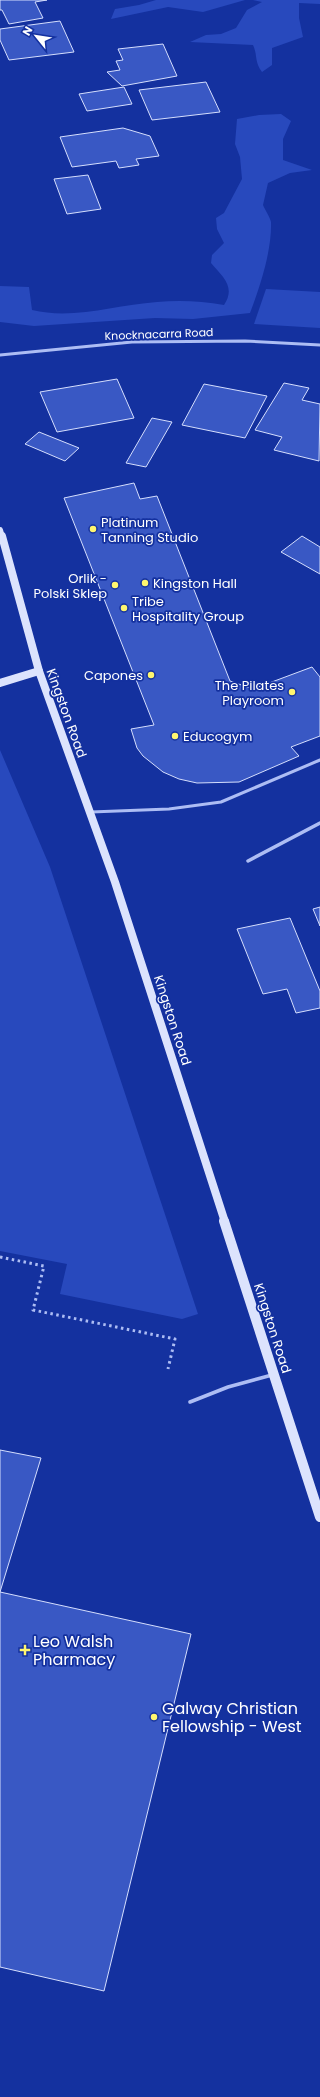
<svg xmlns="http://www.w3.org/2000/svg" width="320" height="2097" font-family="Poppins,sans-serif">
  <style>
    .green { fill: #2849bd }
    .building { fill: #3958c4; stroke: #d5defd }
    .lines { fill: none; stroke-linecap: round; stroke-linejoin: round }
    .path { stroke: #adbdf4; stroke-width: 3; stroke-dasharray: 2.5 3.5; stroke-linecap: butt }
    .lane-far1 { stroke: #adbdf4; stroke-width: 3 }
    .lane { stroke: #adbdf4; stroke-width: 3.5 }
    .street-far1 { stroke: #adbdf4; stroke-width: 3 }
    .street { stroke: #adbdf4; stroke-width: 3.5 }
    .secondary-far2 { stroke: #dce3fd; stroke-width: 6 }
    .secondary-far1 { stroke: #dce3fd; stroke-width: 8 }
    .secondary { stroke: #dce3fd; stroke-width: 10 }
    .poi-dot { fill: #fff66f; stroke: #14319f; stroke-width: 1.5 }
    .labels { text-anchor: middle; stroke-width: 3.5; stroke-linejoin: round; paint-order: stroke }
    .far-street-label { font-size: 11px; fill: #fff; stroke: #14319f }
    .poi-label { font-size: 13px; fill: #fff; stroke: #14319f; text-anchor: start }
    .street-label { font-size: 13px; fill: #fff; stroke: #14319f }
    .near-poi-label { font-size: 16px; fill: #fff; stroke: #14319f; text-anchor: start }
  </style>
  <rect width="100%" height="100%" fill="#14319f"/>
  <g class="green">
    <path d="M156 0H245L203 12 168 7 111 19 115 9 139 5Z"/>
    <path d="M253 0H320V4L299 3V18L303 37 272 48V65L262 72C254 61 258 56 253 45L190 42 206 35 221 34 236 28 247 10 262 2Z"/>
    <path d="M281 114 291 121 283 139V160L312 170 290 173 268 183 263 205C265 210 270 217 271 222 272 250 260 287 250 313L193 319 155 318 34 326 0 322V286L29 287 32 310C73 320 115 305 157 302 179 300 202 301 224 305 236 287 223 277 211 263L212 255 224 243 217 229 216 218 224 213 242 179 240 157 235 144 237 119 259 115Z"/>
    <path d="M266 289 320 292V328L254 324Z"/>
    <path d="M0 750 50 867 198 1314 182 1319 60 1294 67 1264 0 1251Z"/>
  </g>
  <g class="building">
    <path d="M0 0H47L35 2 43 18 9 24 2 10H0Z"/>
    <path d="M60 21 74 52 9 60 0 40V29Z"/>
    <path d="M163 44 177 76 122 86 107 72 120 70 116 61 123 60 118 49Z"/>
    <path d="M206 82 220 112 152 120 139 90Z"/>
    <path d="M124 87 132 104 87 111 79 94Z"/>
    <path d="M123 128 150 136 159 156 136 159 139 165 119 168 116 161 72 167 60 137Z"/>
    <path d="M88 175 101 209 67 214 54 179Z"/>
    <path d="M117 379 134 418 57 432 40 392Z"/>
    <path d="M284 383 309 388 302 400 320 404 319 461 274 450 282 437 255 430Z"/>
    <path d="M204 384 267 396 245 438 182 425Z"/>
    <path d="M152 418 172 422 146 467 126 463Z"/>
    <path d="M39 432 79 448 65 461 25 444Z"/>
    <path d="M134 483 140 499 157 496 230 681 253 689 312 667 320 677V736L291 747 299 756 239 782 197 783 179 779 163 772 143 756 137 748 131 729 154 725 64 498Z"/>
    <path d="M302 536 320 547V574L281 552Z"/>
    <path d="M320 907V926L313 909Z"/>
    <path d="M290 918 320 991V1008L296 1013 287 989 263 994 237 929Z"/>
    <path d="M0 1450 41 1458 0 1592 191 1634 104 1991 0 1967Z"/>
  </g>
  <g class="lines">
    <path class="path" d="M0 1257 44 1266 33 1310 175 1339 168 1369"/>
    <path class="lane-far1" d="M91 812 169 809 221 802 320 760"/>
    <path class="lane" d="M190 1402 228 1387 272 1375"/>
    <path class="street-far1" d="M0 355 132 342 245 341 320 345"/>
    <path class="street" d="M248 861 320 823"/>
    <path class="secondary-far2" d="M0 530 2 537"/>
    <g class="secondary-far1">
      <path d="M2 536 39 671 115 882 225 1222"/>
      <path d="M0 683 39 671"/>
    </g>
    <path class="secondary" d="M224 1221 320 1517"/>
  </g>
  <g class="poi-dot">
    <circle cx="93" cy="529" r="4"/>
    <circle cx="145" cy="583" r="4"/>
    <circle cx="115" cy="585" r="4"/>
    <circle cx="124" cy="608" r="4"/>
    <circle cx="151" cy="675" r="4"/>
    <circle cx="292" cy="692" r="4"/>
    <circle cx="175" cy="736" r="4"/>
    <path d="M23 1644h4v4h4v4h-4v4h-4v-4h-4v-4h4z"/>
    <circle cx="154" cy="1717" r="4"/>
  </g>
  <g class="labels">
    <g class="far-street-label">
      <text transform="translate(159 334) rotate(-2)" y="4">Knocknacarra Road</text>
    </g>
    <g class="poi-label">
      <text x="101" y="527">Platinum<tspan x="101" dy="15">Tanning Studio</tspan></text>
      <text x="107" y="583" text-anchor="end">Orlik -<tspan x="107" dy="15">Polski Sklep</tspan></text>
      <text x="153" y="588">Kingston Hall</text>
      <text x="132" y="606">Tribe<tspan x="132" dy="15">Hospitality Group</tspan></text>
      <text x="143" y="680" text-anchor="end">Capones</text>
      <text x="284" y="690" text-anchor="end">The Pilates<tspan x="284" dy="15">Playroom</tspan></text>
      <text x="183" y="741">Educogym</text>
    </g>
    <g class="street-label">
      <text transform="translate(67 713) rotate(70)" y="5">Kingston Road</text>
      <text transform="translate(173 1020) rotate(72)" y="5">Kingston Road</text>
      <text transform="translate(273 1328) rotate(72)" y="5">Kingston Road</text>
    </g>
    <g class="near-poi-label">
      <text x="33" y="1647">Leo Walsh<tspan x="33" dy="18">Pharmacy</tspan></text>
      <text x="162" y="1714">Galway Christian<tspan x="162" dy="18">Fellowship - West</tspan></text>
    </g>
  </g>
  <g transform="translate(36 36) rotate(300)" stroke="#14319f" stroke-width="3" paint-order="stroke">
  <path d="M0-3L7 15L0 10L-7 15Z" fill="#ffffff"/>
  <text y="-6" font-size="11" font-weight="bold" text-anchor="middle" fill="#ffffff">N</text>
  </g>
</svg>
